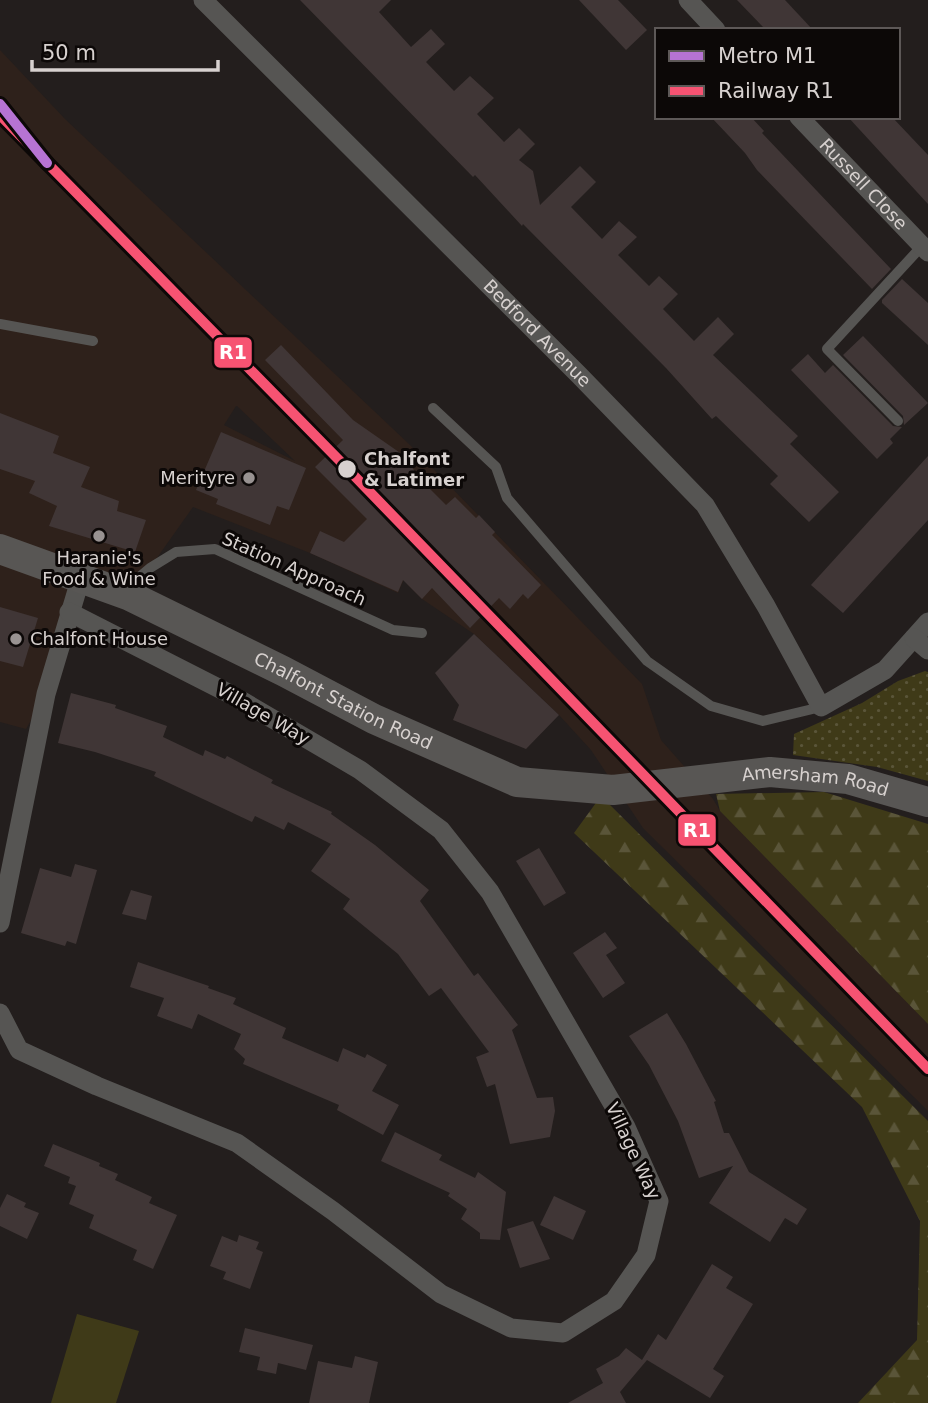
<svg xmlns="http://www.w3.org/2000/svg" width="928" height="1403" font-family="'DejaVu Sans',sans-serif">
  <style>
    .built { fill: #2e211b; fill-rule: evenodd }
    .grass { fill: url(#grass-dots) }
    .forest { fill: url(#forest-firs) }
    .garden { fill: #3f3a18 }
    .building { fill: #403636 }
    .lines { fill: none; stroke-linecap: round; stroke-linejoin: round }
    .service { stroke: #565553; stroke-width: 10 }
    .minor { stroke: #565553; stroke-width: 19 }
    .primary { stroke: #585654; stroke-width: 30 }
    .rail-1-casing { stroke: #0c0807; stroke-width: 16 }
    .rail-1 { stroke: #f65372; stroke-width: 10 }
    .metro-1-casing { stroke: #0c0807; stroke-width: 16 }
    .metro-1 { stroke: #b673d3; stroke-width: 10 }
    .stop-dot { fill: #d7d1cf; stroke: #0c0807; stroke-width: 2.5 }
    .poi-dot { fill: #989291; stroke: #0c0807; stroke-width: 2.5 }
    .labels { text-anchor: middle; stroke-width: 6; stroke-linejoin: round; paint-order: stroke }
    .street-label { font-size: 18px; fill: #d7d1cf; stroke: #0c0807 }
    .stop-label { font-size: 18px; font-weight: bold; fill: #d7d1cf; stroke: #0c0807; text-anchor: start }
    .poi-label { font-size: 18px; fill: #d7d1cf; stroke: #0c0807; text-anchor: end }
    .line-badge { stroke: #0c0807; stroke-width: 2.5 }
    .badge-label { font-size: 19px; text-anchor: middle; font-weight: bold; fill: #fff }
  </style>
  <defs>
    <pattern id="grass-dots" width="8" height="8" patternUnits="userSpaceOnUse" patternTransform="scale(1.75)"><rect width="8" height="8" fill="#3f3a18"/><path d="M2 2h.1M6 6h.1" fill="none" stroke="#5a5539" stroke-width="1.8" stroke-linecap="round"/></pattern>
    <pattern id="forest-firs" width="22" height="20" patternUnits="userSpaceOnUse" patternTransform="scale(1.75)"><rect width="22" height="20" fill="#3f3a18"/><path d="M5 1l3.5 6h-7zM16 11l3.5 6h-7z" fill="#5a5539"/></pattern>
  </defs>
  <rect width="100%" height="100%" fill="#231e1d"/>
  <path class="built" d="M0 50 65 119 410 445 642 684 661 740 713 799 720 811 928 1024V1111L643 828 591 750 559 715 474 634 422 599 407 584V572L398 593 310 553 193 507 130 596 81 577 46 694 26 729 0 722ZM236 406H237L295 461 224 425Z"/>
  <path class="grass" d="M925 671 928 672V781L877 767 793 755 794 734 862 703 898 681Z"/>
  <g class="forest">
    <path d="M824 792 928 824V1024L720 811 716 794Z"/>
    <path d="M601 796 928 1121V1403H858L917 1340 920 1221 862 1107 574 833Z"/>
  </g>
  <path class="garden" d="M77 1314 139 1331 116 1403H51Z"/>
  <g class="building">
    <path d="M300 0H391L379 12 411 47 431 29 445 44 426 62 454 91 470 76 494 98 477 114 504 142 519 128 535 144 519 160 533 171 540 205 580 166 596 182 571 207 602 239 619 221 637 237 618 255 649 286 659 276 678 294 663 309 694 341 718 317 734 334 713 355 798 436 790 444 839 492 809 522 770 484 778 476 716 416 712 419 666 368 523 224 522 226 475 175 473 177Z"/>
    <path d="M579 0H618L647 30 626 50Z"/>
    <path d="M737 0H785L813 30H766Z"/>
    <path d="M711 117H751L764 131 762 133 891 269 872 289 757 170 745 153Z"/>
    <path d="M848 117H892L928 155V204Z"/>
    <path d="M902 279 928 303V345L882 303V300Z"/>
    <path d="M863 336 928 403 904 425 903 416 843 355Z"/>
    <path d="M281 345 353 420 406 457 418 477 446 505 455 497 476 518 479 515 495 532 492 535 541 585 528 599 523 594 510 609 499 598 470 628 432 588 422 599 403 580 398 592 310 553 320 531 344 542 367 519 315 467 343 440 265 360Z"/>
    <path d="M808 354 825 373 833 365 893 426 902 427 890 439 893 443 877 459 791 370Z"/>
    <path d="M0 413 59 436 53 453 90 467 81 487 119 501 117 511 146 520 135 552 49 526 57 506 29 493 35 481 0 469Z"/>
    <path d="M221 432 306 468 289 510 277 506 270 525 216 504 218 499 196 490Z"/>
    <path d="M928 456V520L843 613 811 585Z"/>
    <path d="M0 607 38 618 23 667 0 661Z"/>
    <path d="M474 634 559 715 526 749 453 720 459 705 435 673Z"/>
    <path d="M71 693 116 705 115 708 167 726 163 737 203 756 205 750 225 759 227 756 273 780 271 783 332 812 331 814 375 845 429 890 420 901 474 976 478 973 518 1025 512 1030 537 1098 553 1097 555 1111 550 1137 510 1144 495 1084 487 1087 476 1057 489 1052 441 988 429 996 398 954 343 909 350 899 311 871 331 844 288 822 284 830 255 816 252 822 154 776 156 772 95 752 58 743Z"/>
    <path d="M539 848 566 893 544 906 516 861Z"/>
    <path d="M75 864 97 870 76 944 67 941 65 946 21 933 40 868 71 877Z"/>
    <path d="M131 890 152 896 146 920 122 914Z"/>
    <path d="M605 932 617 948 606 955 625 983 603 998 573 953Z"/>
    <path d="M138 962 209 986 208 988 236 998 233 1004 286 1028 282 1038 338 1062 343 1048 365 1058 367 1054 387 1065 372 1091 399 1105 383 1135 337 1110 339 1105 243 1064 245 1059 234 1049 241 1034 198 1014 192 1029 157 1016 164 998 130 987Z"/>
    <path d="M667 1013 686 1044 716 1101 714 1102 724 1133H729L749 1172 807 1209 797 1225 785 1218 770 1242 709 1203 733 1166 699 1178 678 1121 649 1065 629 1036Z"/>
    <path d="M395 1132 442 1155 439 1160 475 1178 478 1172 506 1192 500 1240 480 1239V1233L461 1219 467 1209 448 1196 450 1193 381 1161Z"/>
    <path d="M53 1144 100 1163 99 1166 118 1174 115 1180 152 1197 149 1203 177 1215 153 1269 133 1260 137 1250 89 1228 94 1215 69 1204 76 1186 68 1183 70 1177 44 1166Z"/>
    <path d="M7 1194 26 1203 24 1207 39 1213 27 1239 0 1226V1208Z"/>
    <path d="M554 1196 586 1211 573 1240 540 1225Z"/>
    <path d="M533 1221 550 1259 520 1268 507 1229Z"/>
    <path d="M239 1235 259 1242 256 1249 263 1252 250 1289 223 1279 226 1272 210 1266 222 1236 237 1242Z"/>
    <path d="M712 1264 733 1277 726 1288 753 1304 713 1369 724 1376 710 1398 647 1360 620 1392 626 1403H568L603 1383 596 1369 619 1356 626 1348 642 1360 658 1334 666 1340Z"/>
    <path d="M245 1328 313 1345 306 1370 278 1363 276 1374 257 1370 260 1357 239 1352Z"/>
    <path d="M355 1356 378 1362 369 1403H309L318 1361 352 1368Z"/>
  </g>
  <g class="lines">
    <g class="service">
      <path d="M0 324 93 341"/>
      <path d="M433 408 496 467 507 498 647 661 711 706 763 721 821 707"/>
      <path d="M898 421 827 349 922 246"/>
      <path d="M131 595 138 578 150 568 176 552 215 549 393 630 422 633"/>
    </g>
    <g class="minor">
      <path id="s1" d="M203 0 579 375 705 505 766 606 821 707 885 670 928 622"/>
      <path d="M688 0 716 30"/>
      <path id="s2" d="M799 117 928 252"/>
      <path d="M914 638 928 650"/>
      <path d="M0 923 46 694 81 577"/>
      <path d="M0 1013 19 1050 97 1086 237 1143 333 1211 441 1294 511 1328 563 1333 614 1301 646 1255 659 1201 626 1127 490 892 441 830 360 770 232 695 69 612"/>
    </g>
    <path class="primary" id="s3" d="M0 549 130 596 283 671 374 719 517 782 613 790 770 772 848 779 928 802"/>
    <defs>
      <path id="rail-1" d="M0 115 338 459 928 1069"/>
    </defs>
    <use href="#rail-1" class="rail-1-casing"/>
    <use href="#rail-1" class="rail-1"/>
    <defs>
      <path id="metro-1" d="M0 104 47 163"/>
    </defs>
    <use href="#metro-1" class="metro-1-casing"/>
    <use href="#metro-1" class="metro-1"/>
  </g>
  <circle class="stop-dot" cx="347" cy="469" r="10"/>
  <g class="poi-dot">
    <circle cx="249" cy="478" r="7"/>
    <circle cx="99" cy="536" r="7"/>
    <circle cx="16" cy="639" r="7"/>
  </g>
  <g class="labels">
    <g class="street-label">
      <text dy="6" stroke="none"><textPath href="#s2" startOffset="93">Russell Close</textPath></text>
      <text dy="6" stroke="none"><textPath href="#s1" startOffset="472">Bedford Avenue</textPath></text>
      <text transform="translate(294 569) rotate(24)" y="6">Station Approach</text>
      <text dy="6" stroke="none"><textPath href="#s3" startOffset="376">Chalfont Station Road</textPath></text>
      <text transform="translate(263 714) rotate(30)" y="6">Village Way</text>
      <text dy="6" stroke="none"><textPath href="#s3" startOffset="868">Amersham Road</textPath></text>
      <text transform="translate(633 1151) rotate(65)" y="6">Village Way</text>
    </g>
    <g class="stop-label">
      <text x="364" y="465">Chalfont<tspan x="364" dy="21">&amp; Latimer</tspan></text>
    </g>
    <g class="poi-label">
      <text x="235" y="484">Merityre</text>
      <text x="99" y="564" text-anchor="middle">Haranie's<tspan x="99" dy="21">Food &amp; Wine</tspan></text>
      <text x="30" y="645" text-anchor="start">Chalfont House</text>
    </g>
  </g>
  <g class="line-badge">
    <rect x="213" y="336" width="40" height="33" rx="7" fill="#f65372"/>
    <rect x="677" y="813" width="40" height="34" rx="7" fill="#f65372"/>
  </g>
  <g class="badge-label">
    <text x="233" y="359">R1</text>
    <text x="697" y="837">R1</text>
  </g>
  <rect x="655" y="28" width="245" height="91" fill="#0c0807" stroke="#5d5857" stroke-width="2"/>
  <rect x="669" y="51" width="35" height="10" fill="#b673d3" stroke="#5d5857" stroke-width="2"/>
  <text x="718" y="63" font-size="21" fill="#d7d1cf">Metro M1</text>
  <rect x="669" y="86" width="35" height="10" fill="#f65372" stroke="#5d5857" stroke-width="2"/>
  <text x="718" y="98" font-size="21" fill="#d7d1cf">Railway R1</text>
  <path d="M32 60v10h186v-10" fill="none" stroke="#d7d1cf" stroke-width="3.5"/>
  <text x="42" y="60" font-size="21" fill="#d7d1cf" stroke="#0c0807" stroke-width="5" paint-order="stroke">50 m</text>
</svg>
